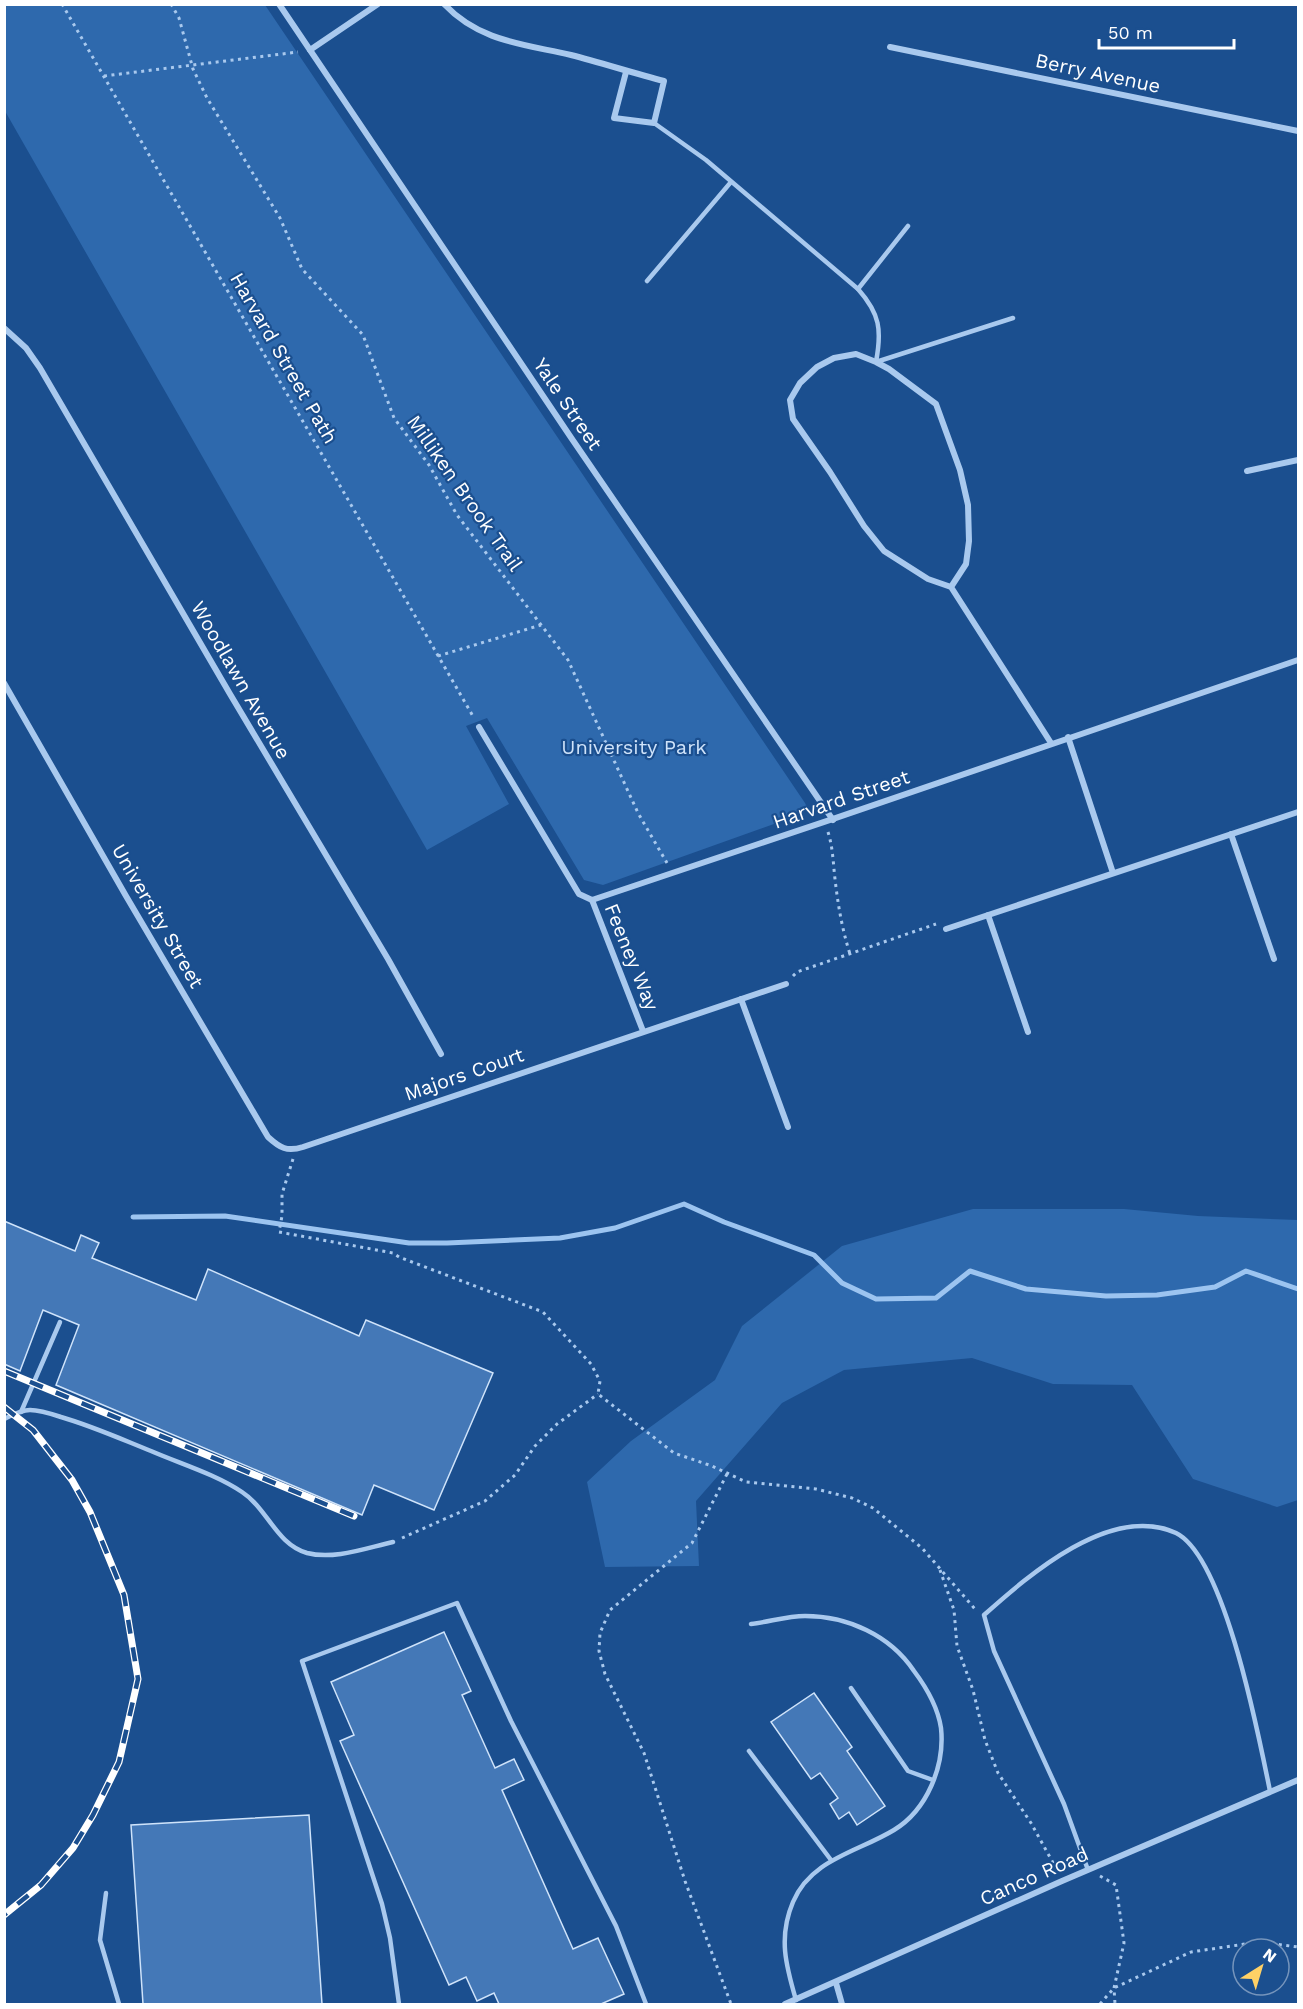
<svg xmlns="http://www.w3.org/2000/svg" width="1303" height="2009" font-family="'Work Sans',sans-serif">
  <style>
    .green { fill: #2e69ad }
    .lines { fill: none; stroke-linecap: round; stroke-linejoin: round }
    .stream { stroke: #9cc4f0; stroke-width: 5 }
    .building { fill: #4478b7; stroke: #cfe3fa; stroke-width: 1.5 }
    .path { stroke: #a9c9ee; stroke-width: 3; stroke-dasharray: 3 4.5; stroke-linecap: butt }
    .lane { stroke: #a9c9ee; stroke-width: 4.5 }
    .street { stroke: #a9c9ee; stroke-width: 6 }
    .rail-casing { stroke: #fff; stroke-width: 7 }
    .rail { stroke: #1b4f8f; stroke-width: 4.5; stroke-dasharray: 14; stroke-linecap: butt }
    .labels { text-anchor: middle; stroke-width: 4.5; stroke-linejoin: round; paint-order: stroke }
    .street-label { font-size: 20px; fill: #fff; stroke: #1b4f8f }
    .park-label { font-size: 20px; fill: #cfe3fa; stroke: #1b4f8f }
  </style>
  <rect width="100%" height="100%" fill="#1b4f8f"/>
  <g class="green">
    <path d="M4 5H265L805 803 807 807 802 814 603 885 584 880 487 718 466 726 509 804 427 850 5 111Z"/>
    <path d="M973 1209H1124L1198 1216 1298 1220V1500L1277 1507 1193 1479 1132 1385 1053 1384 972 1358 844 1370 782 1403 696 1501 699 1566 605 1567 587 1482 631 1441 715 1380 742 1326 842 1246Z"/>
  </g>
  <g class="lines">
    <path class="stream" d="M133 1217 225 1216 409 1243H447L560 1238 615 1228 684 1204 724 1222 814 1255 842 1283 876 1299 936 1298 970 1271 1026 1289 1106 1296 1157 1295 1215 1287 1246 1271 1298 1289"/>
  </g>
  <g class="building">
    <path d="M4 1221 75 1251 81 1235 99 1243 92 1258 196 1300 208 1269 359 1336 366 1320 493 1373 434 1510 374 1485 362 1515 56 1385 79 1325 43 1310 20 1371 4 1364Z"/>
    <path d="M444 1632 471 1691 462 1695 495 1768 514 1759 524 1780 502 1790 573 1949 598 1938 624 1994 601 2004H499L494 1993 477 2001 466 1977 449 1985 340 1741 354 1735 331 1682Z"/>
    <path d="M814 1693 852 1747 847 1751 885 1806 857 1825 849 1812 839 1819 830 1804 838 1798 820 1773 811 1779 771 1722Z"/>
    <path d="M309 1815 322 2004H143L131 1825Z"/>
  </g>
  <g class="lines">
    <g class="path">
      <path d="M62 4 474 718"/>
      <path d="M171 4 179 18 193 69 207 98 280 218 302 269 363 335 394 418 429 465 457 515 568 660 638 813 667 863"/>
      <path d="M104 76 298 52"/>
      <path d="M438 656 541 625"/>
      <path d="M828 832C833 848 833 862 835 879 838 905 842 929 850 954"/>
      <path d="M793 976 797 972 936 924"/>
      <path d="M293 1159 282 1194V1216L279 1232 393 1253 399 1257 543 1312 591 1364 600 1381 598 1394 674 1453 712 1466 746 1482 816 1489 852 1498 873 1508 922 1548 975 1609"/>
      <path d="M727 1474 692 1543 610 1610 600 1633 599 1651 605 1674 644 1753 685 1881 731 2004"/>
      <path d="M402 1538 485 1501 515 1475 535 1446 557 1424 598 1394"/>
      <path d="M940 1570 954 1610 957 1646 973 1690 985 1740 998 1773 1031 1823 1057 1870"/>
      <path d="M1100 1876 1116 1885 1124 1943 1114 1988 1115 2004"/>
      <path d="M1100 2004 1114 1988 1191 1952 1259 1942 1298 1947"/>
    </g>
    <g class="lane">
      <path d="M654 123 706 160 858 289C880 314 882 330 876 362L1013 318"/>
      <path d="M647 281 731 182"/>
      <path d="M858 289 908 226"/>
      <path d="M21 1412 60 1322"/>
      <path d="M4 1419C12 1415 21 1410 30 1410 40 1410 52 1414 61 1417 92 1426 121 1439 151 1451 181 1464 215 1474 242 1492 268 1509 276 1544 307 1553 334 1560 366 1548 393 1542"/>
      <path d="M751 1624C769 1622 787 1616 805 1616 847 1616 890 1635 914 1671 926 1687 938 1708 941 1728 945 1766 927 1810 894 1830 858 1852 811 1859 793 1902 778 1937 786 1966 796 2000"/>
      <path d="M851 1688 908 1771 933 1780"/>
      <path d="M749 1751 831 1860"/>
      <path d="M1088 1870 1064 1804 994 1651 984 1615C1029 1575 1111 1503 1176 1533 1225 1557 1259 1738 1270 1791"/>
      <path d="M106 1893 100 1940 119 2004"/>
      <path d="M399 2004 390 1938 382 1904 302 1661 457 1603 511 1721 616 1926 646 2004"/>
    </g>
    <g class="street">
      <path d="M279 4 572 439 833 820"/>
      <path d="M444 4C480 42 524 44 571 55 602 63 633 73 664 81L654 123 614 118 626 72"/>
      <path d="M890 47 1298 131"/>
      <path d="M310 50 378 4"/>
      <path d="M4 328 26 348 40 368 230 694 388 959 441 1054"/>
      <path d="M1247 471 1298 460"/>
      <path d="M951 587 966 564 969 541 968 505 960 470 936 404 889 369 876 362 856 354 834 358 817 367 800 383 790 400 793 419 830 472 864 526 884 551 928 579 951 587 1051 743"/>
      <path d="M4 683 126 896 268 1137C280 1148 287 1152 303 1147L786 984"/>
      <path d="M479 727 579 894 592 900C828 822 1063 739 1298 660"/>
      <path d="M1068 737 1113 873"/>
      <path d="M1231 834 1274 959"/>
      <path d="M592 900 643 1031"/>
      <path d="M988 915 1028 1032"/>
      <path d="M946 929 1298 812"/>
      <path d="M741 999 788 1127"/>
      <path d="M836 1983 842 2004"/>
      <path d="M785 2004 1062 1881 1298 1780"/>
    </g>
    <defs>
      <g id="rail">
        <path d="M4 1371 354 1516"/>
        <path d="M4 1407 33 1430 72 1480 90 1512 124 1595 138 1679 119 1762 93 1815 73 1848 41 1885 4 1915"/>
      </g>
    </defs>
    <use href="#rail" class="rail-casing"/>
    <use href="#rail" class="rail"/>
  </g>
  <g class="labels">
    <g class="street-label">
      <text transform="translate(1098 73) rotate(12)" y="7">Berry Avenue</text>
      <text transform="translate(284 358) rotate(60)" y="7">Harvard Street Path</text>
      <text transform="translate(568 404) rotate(56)" y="7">Yale Street</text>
      <text transform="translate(465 493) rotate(55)" y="7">Milliken Brook Trail</text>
      <text transform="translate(241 680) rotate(60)" y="7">Woodlawn Avenue</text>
      <text transform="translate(841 799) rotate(-19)" y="7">Harvard Street</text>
      <text transform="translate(158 916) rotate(60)" y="7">University Street</text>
      <text transform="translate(632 957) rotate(68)" y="7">Feeney Way</text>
      <text transform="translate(464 1074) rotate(-19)" y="7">Majors Court</text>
      <text transform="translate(1034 1876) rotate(-24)" y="7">Canco Road</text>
    </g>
    <g class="park-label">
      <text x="634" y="754">University Park</text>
    </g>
  </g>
  <rect width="1303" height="2009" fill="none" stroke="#ffffff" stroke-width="12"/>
  <g transform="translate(1261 1967) rotate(37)"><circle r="28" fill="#1b4f8f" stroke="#7695bc" stroke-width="1.5"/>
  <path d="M0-4.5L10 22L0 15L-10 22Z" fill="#ffd166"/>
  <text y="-9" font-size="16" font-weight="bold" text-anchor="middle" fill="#ffffff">N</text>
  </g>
  <path d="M1099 39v9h135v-9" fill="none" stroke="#ffffff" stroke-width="3"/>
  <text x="1108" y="39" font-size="18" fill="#ffffff" stroke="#1b4f8f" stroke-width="4.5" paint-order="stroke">50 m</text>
</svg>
